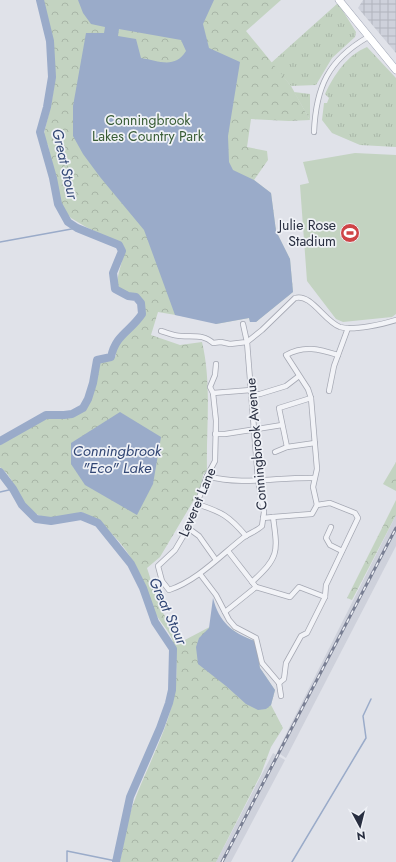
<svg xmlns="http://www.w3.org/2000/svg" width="396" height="862" font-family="Jost,sans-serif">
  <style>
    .built { fill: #ced1db }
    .industrial { fill: url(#industrial-grid) }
    .grass { fill: url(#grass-tufts) }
    .forest { fill: url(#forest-crowns) }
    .pitch { fill: #c3d3c1 }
    .water { fill: #9aabc9; fill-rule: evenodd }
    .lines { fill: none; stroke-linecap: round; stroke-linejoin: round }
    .stream { stroke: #9aabc9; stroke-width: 1.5 }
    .river { stroke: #9aabc9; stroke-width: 8 }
    .minor-casing { stroke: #a5a8b3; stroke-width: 6 }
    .primary-casing { stroke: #9fa5b5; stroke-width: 8 }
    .minor { stroke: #f2f3f7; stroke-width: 4.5 }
    .primary { stroke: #fff; stroke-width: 7 }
    .rail-casing { stroke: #797f93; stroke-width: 3 }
    .rail { stroke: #eff1f6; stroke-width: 1.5; stroke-dasharray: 4.5; stroke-linecap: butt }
    .labels { text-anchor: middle; stroke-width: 3.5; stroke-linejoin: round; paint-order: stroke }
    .park-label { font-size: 14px; fill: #385c35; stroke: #eff1f6 }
    .poi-label { font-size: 14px; fill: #282e40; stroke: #eff1f6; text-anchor: end }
    .street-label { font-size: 14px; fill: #282e40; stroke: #eff1f6 }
    .water-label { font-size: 15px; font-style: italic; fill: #324775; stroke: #eff1f6 }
  </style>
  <defs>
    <pattern id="industrial-grid" width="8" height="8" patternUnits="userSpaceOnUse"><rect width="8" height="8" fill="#ced1db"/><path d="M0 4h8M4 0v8" fill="none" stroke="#b1b4bd"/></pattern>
    <pattern id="grass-tufts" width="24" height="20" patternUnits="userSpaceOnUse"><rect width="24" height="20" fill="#c3d3c1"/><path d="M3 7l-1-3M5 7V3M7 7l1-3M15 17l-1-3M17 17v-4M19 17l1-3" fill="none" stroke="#a8b5a7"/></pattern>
    <pattern id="forest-crowns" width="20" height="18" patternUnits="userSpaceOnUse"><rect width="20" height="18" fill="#c3d3c1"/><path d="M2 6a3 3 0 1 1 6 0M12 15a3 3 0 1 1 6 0" fill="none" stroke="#a8b5a7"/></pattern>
  </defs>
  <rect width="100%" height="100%" fill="#e0e2e9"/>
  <g class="built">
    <path d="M396 515V546L286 758 277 752Z"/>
    <path d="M273 753 285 760 231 862H216Z"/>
  </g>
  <path class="industrial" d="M363 0H396V53L358 8Z"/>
  <g class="grass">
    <path d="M338 3 356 32 355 37 332 58 316 85 291 86 271 63Z"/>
    <path d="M367 47 396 78V147L360 145 332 133 322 120 324 103H327L329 98 325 94C334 75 347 55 367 47Z"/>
    <path d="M294 92 310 94V120Z"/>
  </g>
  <g class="forest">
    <path d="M43 0H281L246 31 291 86 310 120 289 121 251 119 247 147 267 151 268 160 254 180 271 193 276 231 290 259 293 292 256 322H250L249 318 216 324 211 321 158 312 151 335 180 345 202 342C212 384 206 428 207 470L203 475 201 488 160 557 147 568 160 608 181 642 221 621 241 636 255 641 260 668 275 690 271 705 283 728 271 747 261 774 216 862H120C123 848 125 834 128 820 145 761 189 706 173 642 170 630 156 619 152 606 135 560 125 538 82 512 50 519 35 525 17 491 12 481 9 474 0 467V445L44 419 73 417 84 410 89 402 98 364C104 359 110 361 116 356V343L142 318V302L132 294 122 292 117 286C117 272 125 259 123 245L86 227 71 218 61 207 48 145 43 138C47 120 53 101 54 83 56 54 50 27 43 0Z"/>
    <path d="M396 462V491L383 484Z"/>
    <path d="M396 500V515L352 600 347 598Z"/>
  </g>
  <path class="pitch" d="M355 153 396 155V314L392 317 343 322 336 319 307 281 300 185 309 183 303 162Z"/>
  <g class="water">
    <path d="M78 0H214L203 24 209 48 240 62 228 136 229 162 233 170 254 180 271 193 276 231 290 259 293 292 256 322H250L249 318 216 324 175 315 144 230 100 177 83 154 73 136V106L86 33H104L105 27 91 24 83 13ZM119 29 181 40 186 51C175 69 159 61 141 58L136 39 118 36Z"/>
    <path d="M120 412 161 437 153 484 137 515 85 485 71 464V443Z"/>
    <path d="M213 598C219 622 232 633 255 641L260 668 275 690 271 705 266 709 258 710 246 704 226 686 198 664 196 647 199 638 209 628Z"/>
  </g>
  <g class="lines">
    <g class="stream">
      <path d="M0 242 77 228"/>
      <path d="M0 492 13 489"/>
      <path d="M67 862V851L116 861"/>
      <path d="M292 862 366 738 363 716 371 699"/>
    </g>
    <g class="river">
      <path d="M0 441 46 415H64L72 414 83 408 88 399 93 383 97 360 111 357C116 334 130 332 142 314L141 303 136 297 128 296 115 289 113 273 122 251 119 245 77 228 68 222 58 204 53 178 40 132 47 107 52 77 50 41 40 0"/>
      <path d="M0 472 13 489 22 505 36 519 51 521 81 516 98 523 131 564 143 588 155 622 173 649 172 690 169 703 160 728 130 797 116 862"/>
    </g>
    <defs>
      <g id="minor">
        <path d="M314 132C316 87 328 60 368 37"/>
        <path d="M161 331C168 333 174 336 181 336 193 337 204 334 213 343L221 342 230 344 247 342 243 324"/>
        <path d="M216 364 215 375 210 387 213 393 216 421 215 461 207 476 188 528 175 550 158 566 162 581 169 590C197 581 221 555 244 537 250 533 257 531 262 526L264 512 258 480 247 342 262 330 295 298C311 293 324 321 340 327 353 331 384 324 396 320"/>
        <path d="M329 391 334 366 348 328"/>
        <path d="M213 393 251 390"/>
        <path d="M252 395 260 394 286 386 299 376"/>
        <path d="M311 398 279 408 287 447 315 443"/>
        <path d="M215 434H225L282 425"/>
        <path d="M275 452 287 447"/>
        <path d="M207 476C243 486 277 477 314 478"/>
        <path d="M197 504C222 512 229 516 246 536"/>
        <path d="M317 505 313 487 317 469 311 398 308 389 286 355C304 345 319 349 338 355"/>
        <path d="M273 517 312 514 317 505"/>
        <path d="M331 527 326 538 330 545 342 551"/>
        <path d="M188 528 199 536 216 560"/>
        <path d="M228 551 256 587 290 597 299 587 325 597"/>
        <path d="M200 574 216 595 229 620 235 627 256 638 262 663 279 683 281 696"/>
        <path d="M252 582C279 557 278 553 273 517L263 518"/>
        <path d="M225 612 256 587"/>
        <path d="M279 683 284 679 286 663 301 636 307 633 325 597 326 585 358 518 355 513 330 503 317 505"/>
      </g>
      <path id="primary" d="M339 0 396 70"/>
    </defs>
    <use href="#minor" class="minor-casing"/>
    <use href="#primary" class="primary-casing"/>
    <use href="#minor" class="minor"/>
    <use href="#primary" class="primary"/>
    <defs>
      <path id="rail" d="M222 862 396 528"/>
    </defs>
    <use href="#rail" class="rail-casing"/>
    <use href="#rail" class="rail"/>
  </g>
  <defs>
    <symbol id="stadium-disc" viewBox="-11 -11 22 22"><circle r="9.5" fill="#cf4346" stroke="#eff1f6"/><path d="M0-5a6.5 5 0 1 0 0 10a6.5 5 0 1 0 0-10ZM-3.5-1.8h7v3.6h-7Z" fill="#fff"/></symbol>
  </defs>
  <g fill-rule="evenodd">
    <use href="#stadium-disc" x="339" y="222" width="22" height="22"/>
  </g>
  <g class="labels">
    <g class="park-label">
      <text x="148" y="125">Conningbrook<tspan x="148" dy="16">Lakes Country Park</tspan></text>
    </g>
    <g class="poi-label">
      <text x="336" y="230">Julie Rose<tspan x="336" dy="16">Stadium</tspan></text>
    </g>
    <g class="street-label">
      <text transform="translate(256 444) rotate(-95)" y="5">Conningbrook Avenue</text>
      <text transform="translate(197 502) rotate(-67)" y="5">Leveret Lane</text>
    </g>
    <g class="water-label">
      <text transform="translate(65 164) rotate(77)" y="5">Great Stour</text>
      <text x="117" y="456">Conningbrook<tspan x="117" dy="17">"Eco" Lake</tspan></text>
      <text transform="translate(168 611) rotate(66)" y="5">Great Stour</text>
    </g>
  </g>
  <g transform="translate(360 826) rotate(173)" stroke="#eff1f6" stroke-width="3" paint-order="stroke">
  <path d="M0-3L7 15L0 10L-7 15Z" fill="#282e40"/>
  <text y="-6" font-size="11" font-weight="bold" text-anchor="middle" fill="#282e40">N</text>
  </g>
</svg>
